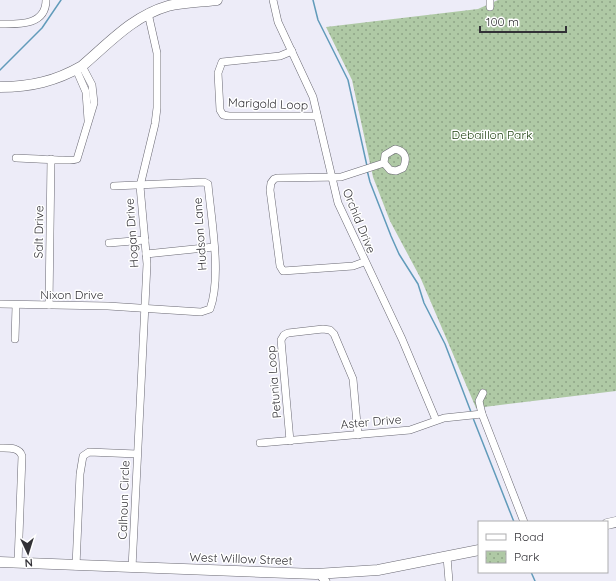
<svg xmlns="http://www.w3.org/2000/svg" width="616" height="581" font-family="Quicksand,sans-serif">
  <style>
    .park { fill: url(#park-dots) }
    .lines { fill: none; stroke-linecap: round; stroke-linejoin: round }
    .stream { stroke: #619bba; stroke-width: 1.5 }
    .street-casing { stroke: #6a6973; stroke-width: 8 }
    .secondary-casing { stroke: #6a6973; stroke-width: 11 }
    .street { stroke: #fff; stroke-width: 7 }
    .secondary { stroke: #fff; stroke-width: 10 }
    .labels { text-anchor: middle; stroke-width: 3; stroke-linejoin: round; paint-order: stroke }
    .street-label { font-size: 12px; fill: #323136; stroke: #fff }
    .park-label { font-size: 12px; fill: #1f4110; stroke: #fff }
  </style>
  <defs>
    <pattern id="park-dots" width="8" height="8" patternUnits="userSpaceOnUse"><rect width="8" height="8" fill="#afc9a5"/><path d="M2 2h.1M6 6h.1" fill="none" stroke="#8fa487" stroke-width="1.8" stroke-linecap="round"/></pattern>
  </defs>
  <rect width="100%" height="100%" fill="#edecf8"/>
  <path class="park" d="M498 0H616V391L476 408 421 279 390 221 373 177 352 80 326 27 478 9Z"/>
  <g class="lines">
    <g class="stream">
      <path d="M313 0 318 20 348 80 367 166"/>
      <path d="M0 70 42 28 61 0"/>
      <path d="M367 170 370 182 391 236 399 254 418 284 424 303 445 344 471 412"/>
      <path d="M473 418 514 522"/>
      <path d="M531 572 535 581"/>
    </g>
    <defs>
      <g id="street">
        <path d="M273 0 278 22 313 97 338 203 402 339 436 420"/>
        <path d="M490 0V7"/>
        <path d="M0 24C18 24 46 26 46 0"/>
        <path d="M292 51 280 56 222 62 218 73 220 110 223 115 229 116H317"/>
        <path d="M76 69 86 92 88 120"/>
        <path d="M16 158C26 158 73 162 77 159L94 103 92 85 82 66"/>
        <path d="M109 243 145 240"/>
        <path d="M146 254 214 247"/>
        <path d="M364 262 353 266 283 271 280 266 270 190 271 183 274 179 277 178 341 177 384 163 390 170 396 171 403 168C408 158 405 151 395 149L385 155 384 163"/>
        <path d="M0 304 108 306 201 312 210 309C222 276 211 219 208 184L204 182 114 186"/>
        <path d="M49 305 51 159"/>
        <path d="M15 339 16 306"/>
        <path d="M483 393 479 401 482 414 524 522"/>
        <path d="M290 441 281 340 284 335 288 333 323 329 330 330 334 334 353 379 358 435"/>
        <path d="M260 443 410 430 444 418 482 414"/>
        <path d="M0 448C9 448 19 447 22 456L18 563"/>
        <path d="M447 557 449 581"/>
        <path d="M76 566 80 474 83 456 89 452 137 454"/>
        <path d="M132 568 147 264 140 186 155 124 157 108V53L148 13"/>
        <path d="M322 578 326 581"/>
      </g>
      <g id="secondary">
        <path d="M0 87C31 87 56 81 82 66 109 43 133 16 168 6 184 2 201 2 217 0"/>
        <path d="M607 524 616 522"/>
        <path d="M0 562 316 574 378 570 479 550"/>
      </g>
    </defs>
    <use href="#street" class="street-casing"/>
    <use href="#secondary" class="secondary-casing"/>
    <use href="#street" class="street"/>
    <use href="#secondary" class="secondary"/>
  </g>
  <g class="labels">
    <g class="street-label">
      <text transform="translate(268 104) rotate(2)" y="4">Marigold Loop</text>
      <text transform="translate(359 221) rotate(68)" y="4">Orchid Drive</text>
      <text transform="translate(39 232) rotate(-89)" y="4">Salt Drive</text>
      <text transform="translate(132 233) rotate(-94)" y="4">Hogan Drive</text>
      <text transform="translate(200 234) rotate(-94)" y="4">Hudson Lane</text>
      <text x="72" y="299">Nixon Drive</text>
      <text transform="translate(274 382) rotate(-95)" y="4">Petunia Loop</text>
      <text transform="translate(371 422) rotate(-5)" y="4">Aster Drive</text>
      <text transform="translate(124 500) rotate(-88)" y="4">Calhoun Circle</text>
      <text transform="translate(241 559) rotate(2)" y="4">West Willow Street</text>
    </g>
    <g class="park-label">
      <text x="492" y="139">Debaillon Park</text>
    </g>
  </g>
  <rect x="478" y="521" width="130" height="52" fill="#ffffff" stroke="#adadaf"/>
  <rect x="486" y="534" width="20" height="6" fill="#ffffff" stroke="#adadaf"/>
  <text x="514" y="541" font-size="12" fill="#323136">Road</text>
  <rect x="486" y="551" width="20" height="12" fill="url(#park-dots)" stroke="#adadaf"/>
  <text x="514" y="561" font-size="12" fill="#323136">Park</text>
  <g transform="translate(28 553) rotate(176)" stroke="#ffffff" stroke-width="3" paint-order="stroke">
  <path d="M0-3L7 15L0 10L-7 15Z" fill="#323136"/>
  <text y="-6" font-size="11" font-weight="bold" text-anchor="middle" fill="#323136">N</text>
  </g>
  <path d="M480 26v6h86v-6" fill="none" stroke="#323136" stroke-width="2"/>
  <text x="486" y="26" font-size="12" fill="#323136" stroke="#ffffff" stroke-width="3" paint-order="stroke">100 m</text>
</svg>
